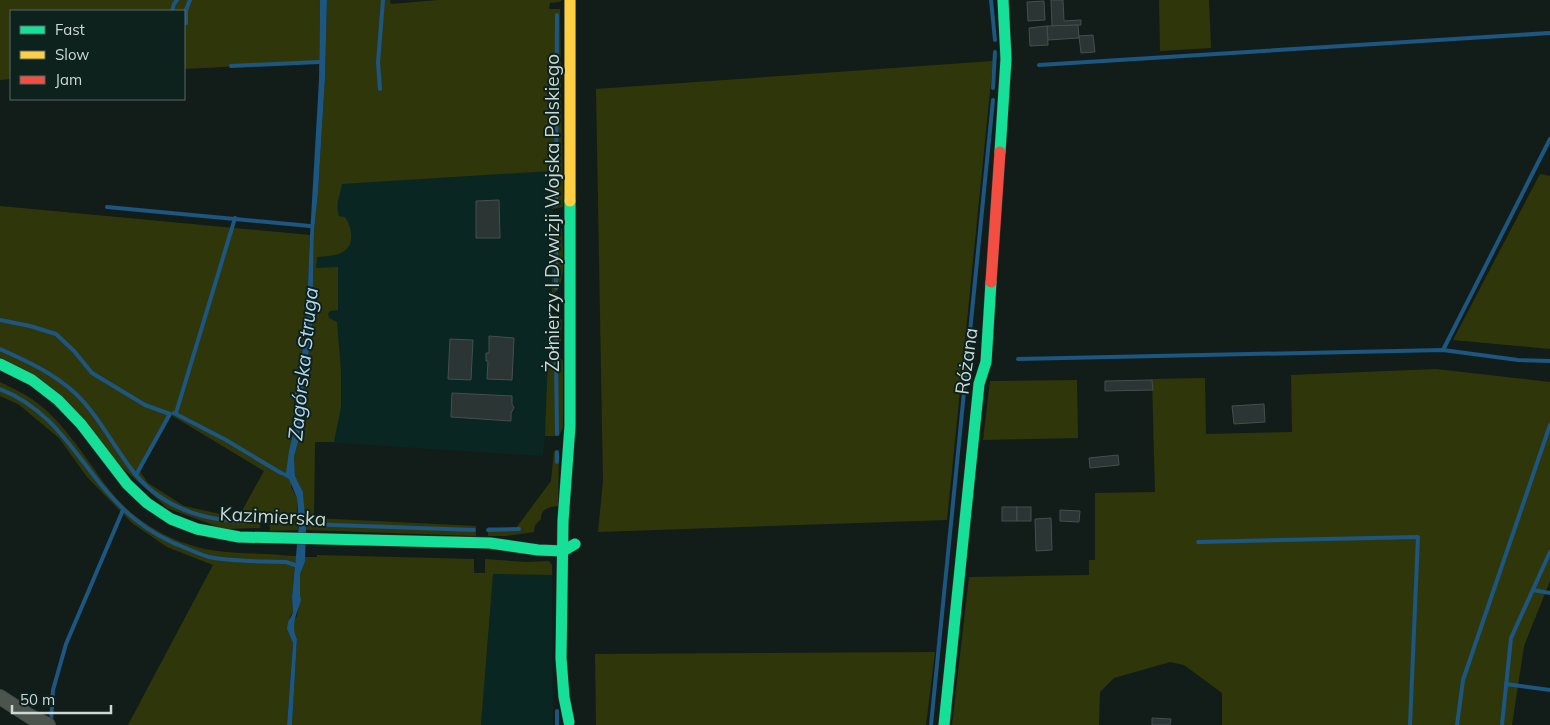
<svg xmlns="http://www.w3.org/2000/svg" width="1550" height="725" font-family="Mulish,sans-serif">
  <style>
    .built { fill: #0a2622 }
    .green { fill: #2f370a; fill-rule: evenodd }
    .water { fill: #1c5681 }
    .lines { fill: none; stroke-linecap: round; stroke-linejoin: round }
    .stream { stroke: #1c5681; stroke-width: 4 }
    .building { fill: #2b3534; stroke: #464e4e }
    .street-casing { stroke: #2d3633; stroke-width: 16 }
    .fast-casing { stroke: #2d3633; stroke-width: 12 }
    .slow-casing { stroke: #2d3633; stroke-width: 12 }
    .jam-casing { stroke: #2d3633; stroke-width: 12 }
    .street { stroke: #4c544e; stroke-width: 15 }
    .fast { stroke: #16e098; stroke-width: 11 }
    .slow { stroke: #ffcf43; stroke-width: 11 }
    .jam { stroke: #f24e42; stroke-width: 11 }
    .labels { text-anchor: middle; stroke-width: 4; stroke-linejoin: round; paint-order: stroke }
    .street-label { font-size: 19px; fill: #ccd8d5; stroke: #0d211d }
    .water-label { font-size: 20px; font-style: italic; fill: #b6d5f1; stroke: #0d211d }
  </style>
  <rect width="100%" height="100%" fill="#121d1a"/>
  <g class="built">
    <path d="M553 171 552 314 548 318V390L543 456 307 441 320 185Z"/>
    <path d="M493 574 552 575 553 725H481Z"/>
  </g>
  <g class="green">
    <path d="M0 0H320L319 62 184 69V11H11V79L0 80Z"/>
    <path d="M327 0H390L391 4 438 0H562L559 2 550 3 549 9H560L563 207 552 209V171L342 184C340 197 335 203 339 216L345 217C352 228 356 246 341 253 334 256 324 256 317 257L316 268 338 267V310L330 311 328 314 329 318 337 322 341 371V407L334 442H315L314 518 476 526V536L306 530 303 492 295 476 294 457 300 435 302 393 312 333 314 231 318 193 325 78Z"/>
    <path d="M1159 0H1209L1211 48 1160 51Z"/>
    <path d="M993 61 947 520 598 532 603 481 596 89Z"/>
    <path d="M1540 174 1550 176V349L1453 340Z"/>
    <path d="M0 206 310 235 306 332 294 402 295 409 291 487 297 498 298 530 270 531 269 518 260 519V528L224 529 167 508 0 357ZM171 415 264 471 238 518 184 506 148 483 139 470Z"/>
    <path d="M552 223 558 224 562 229C562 244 568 290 552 294Z"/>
    <path d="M552 314H556L562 320 561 341 559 343H548V318Z"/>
    <path d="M548 357H559L563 361V427L559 436H545Z"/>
    <path d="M1436 369 1550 382V581L1524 646 1512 725H1222V693L1184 665 1170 662 1114 678 1100 692 1099 725H952L969 577 1089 575V560H1095V493L1155 492 1152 379 1205 378 1206 434 1292 432 1291 375Z"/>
    <path d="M1077 380 1078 438 983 440 990 381Z"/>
    <path d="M0 382C14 389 28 395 40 405 70 430 88 463 112 493 137 524 178 546 217 551 232 553 248 553 263 554 275 554 285 556 296 556L292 596 293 613 290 616 287 629 293 643 287 725H128L213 565 167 547 132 523 87 477 59 438 18 404 0 396Z"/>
    <path d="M554 451H559L558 506C549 507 541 508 541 519L535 525 534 532 506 536H488V527L516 528 551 481Z"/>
    <path d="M317 555 474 559V573H485V559L526 562 549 561 552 565V615V575L493 574 481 725H292L297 639 294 633 293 622 297 616 300 596V574L305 562V557H317Z"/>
    <path d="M935 652 926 725H596L595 654Z"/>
  </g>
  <path class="water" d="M320 0H327L325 78 318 193 314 231 312 333 302 393 300 435 294 457 295 476 303 492 306 529 305 562 300 574V596L301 600C297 614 290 625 297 639L292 725H287L293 643 287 629 288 622 293 613 292 597 299 524 297 498 289 479 280 474 281 471 286 473 289 451 295 426V392L306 332 310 235 319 80Z"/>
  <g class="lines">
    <g class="stream">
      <path d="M991 0 995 40"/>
      <path d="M172 11 174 4 177 0"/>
      <path d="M186 23V10L190 0"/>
      <path d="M1039 65 1550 33"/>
      <path d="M231 66 319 62"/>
      <path d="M993 88 995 52"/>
      <path d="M380 89 378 63 383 0"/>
      <path d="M556 205 557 15"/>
      <path d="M107 207 310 226"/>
      <path d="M556 288V227"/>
      <path d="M554 317 556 342"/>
      <path d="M0 320 30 326 56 334 74 351 92 373 145 405 170 414 136 475"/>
      <path d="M0 349C27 361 53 373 75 393 97 414 111 442 129 466 159 509 205 522 255 522"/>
      <path d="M1443 350 1550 139"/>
      <path d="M556 357 557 434"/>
      <path d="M1018 359 1443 350 1518 360 1550 361"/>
      <path d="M0 389C42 405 65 438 91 472 119 509 145 533 188 549 195 552 202 555 209 557 234 562 261 561 286 562L295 565"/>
      <path d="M174 413 226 440 281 473"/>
      <path d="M176 413 235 218"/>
      <path d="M557 462V452"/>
      <path d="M306 524 474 530"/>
      <path d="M488 530 519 529"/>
      <path d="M1198 542 1418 537 1410 725"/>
      <path d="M1533 590 1550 593"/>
      <path d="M1506 684 1550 690"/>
      <path d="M51 723 53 690 66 644 123 510"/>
      <path d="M557 725V711"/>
      <path d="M931 725 993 100"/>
      <path d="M1457 725 1463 680 1550 425"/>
      <path d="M1502 725 1511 638 1550 552"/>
    </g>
  </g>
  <g class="building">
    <path d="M1051 0H1063L1064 21 1081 20V25L1052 26Z"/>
    <path d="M1044 1 1045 20 1028 21 1027 2Z"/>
    <path d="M1078 25 1079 38 1048 40 1047 26Z"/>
    <path d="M1047 26 1048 45 1030 46 1029 28Z"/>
    <path d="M1093 35 1095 52 1081 53 1079 36Z"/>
    <path d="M499 200 500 238H476V201Z"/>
    <path d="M489 336 514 338 512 380 487 379 488 361H486V353H489Z"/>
    <path d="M450 339 473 340 471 380 448 379Z"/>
    <path d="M1152 380 1153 390 1105 391V381Z"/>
    <path d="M452 393 512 396V404L514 408 511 413V421L451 417Z"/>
    <path d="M1264 404 1265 422 1234 424 1232 406Z"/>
    <path d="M1118 455 1119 465 1090 468 1089 458Z"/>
    <rect x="1002" y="507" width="15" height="14"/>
    <rect x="1017" y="507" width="14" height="14"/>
    <path d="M1060 510 1080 511 1079 522 1060 521Z"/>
    <path d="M1051 518 1052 550 1036 551 1035 519Z"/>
    <path d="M1152 718 1171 719 1170 725H1152Z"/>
  </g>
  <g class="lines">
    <defs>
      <path id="street" d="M0 697 31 717 48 725"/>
      <g id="fast">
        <path d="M1000 152 1006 59 1003 0"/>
        <path d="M0 364 32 380 58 400 81 424 127 484 147 503 171 519 197 529 239 537 490 543 538 550 563 551 575 544"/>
        <path d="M569 722 564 697 561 658 563 521 570 426V201"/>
        <path d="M944 725 979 384 986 362 991 282"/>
      </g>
      <path id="slow" d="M570 0V201"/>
      <path id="jam" d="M991 282 1000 152"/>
    </defs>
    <use href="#street" class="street-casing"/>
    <use href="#fast" class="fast-casing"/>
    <use href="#slow" class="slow-casing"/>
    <use href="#jam" class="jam-casing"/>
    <use href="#street" class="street"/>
    <use href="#fast" class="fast"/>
    <use href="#slow" class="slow"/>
    <use href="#jam" class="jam"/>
  </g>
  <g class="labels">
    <g class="street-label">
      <text transform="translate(552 213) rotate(-90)" y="7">Żołnierzy I Dywizji Wojska Polskiego</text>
      <text transform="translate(966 361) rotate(-82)" y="7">Różana</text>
      <text transform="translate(273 516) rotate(3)" y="7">Kazimierska</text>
    </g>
    <g class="water-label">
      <text transform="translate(303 364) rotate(-84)" y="7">Zagórska Struga</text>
    </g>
  </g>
  <rect x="10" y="10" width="175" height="90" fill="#0d211d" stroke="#596a67"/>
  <rect x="20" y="26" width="25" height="8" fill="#16e098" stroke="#596a67"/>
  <text x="55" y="35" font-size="15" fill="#ccd8d5">Fast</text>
  <rect x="20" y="51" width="25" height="8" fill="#ffcf43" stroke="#596a67"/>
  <text x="55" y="60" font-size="15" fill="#ccd8d5">Slow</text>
  <rect x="20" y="76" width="25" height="8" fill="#f24e42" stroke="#596a67"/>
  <text x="55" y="85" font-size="15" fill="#ccd8d5">Jam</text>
  <path d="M12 705v8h99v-8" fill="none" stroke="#ccd8d5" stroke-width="2.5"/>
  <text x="20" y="705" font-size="15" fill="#ccd8d5" stroke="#0d211d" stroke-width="4" paint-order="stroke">50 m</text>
</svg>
